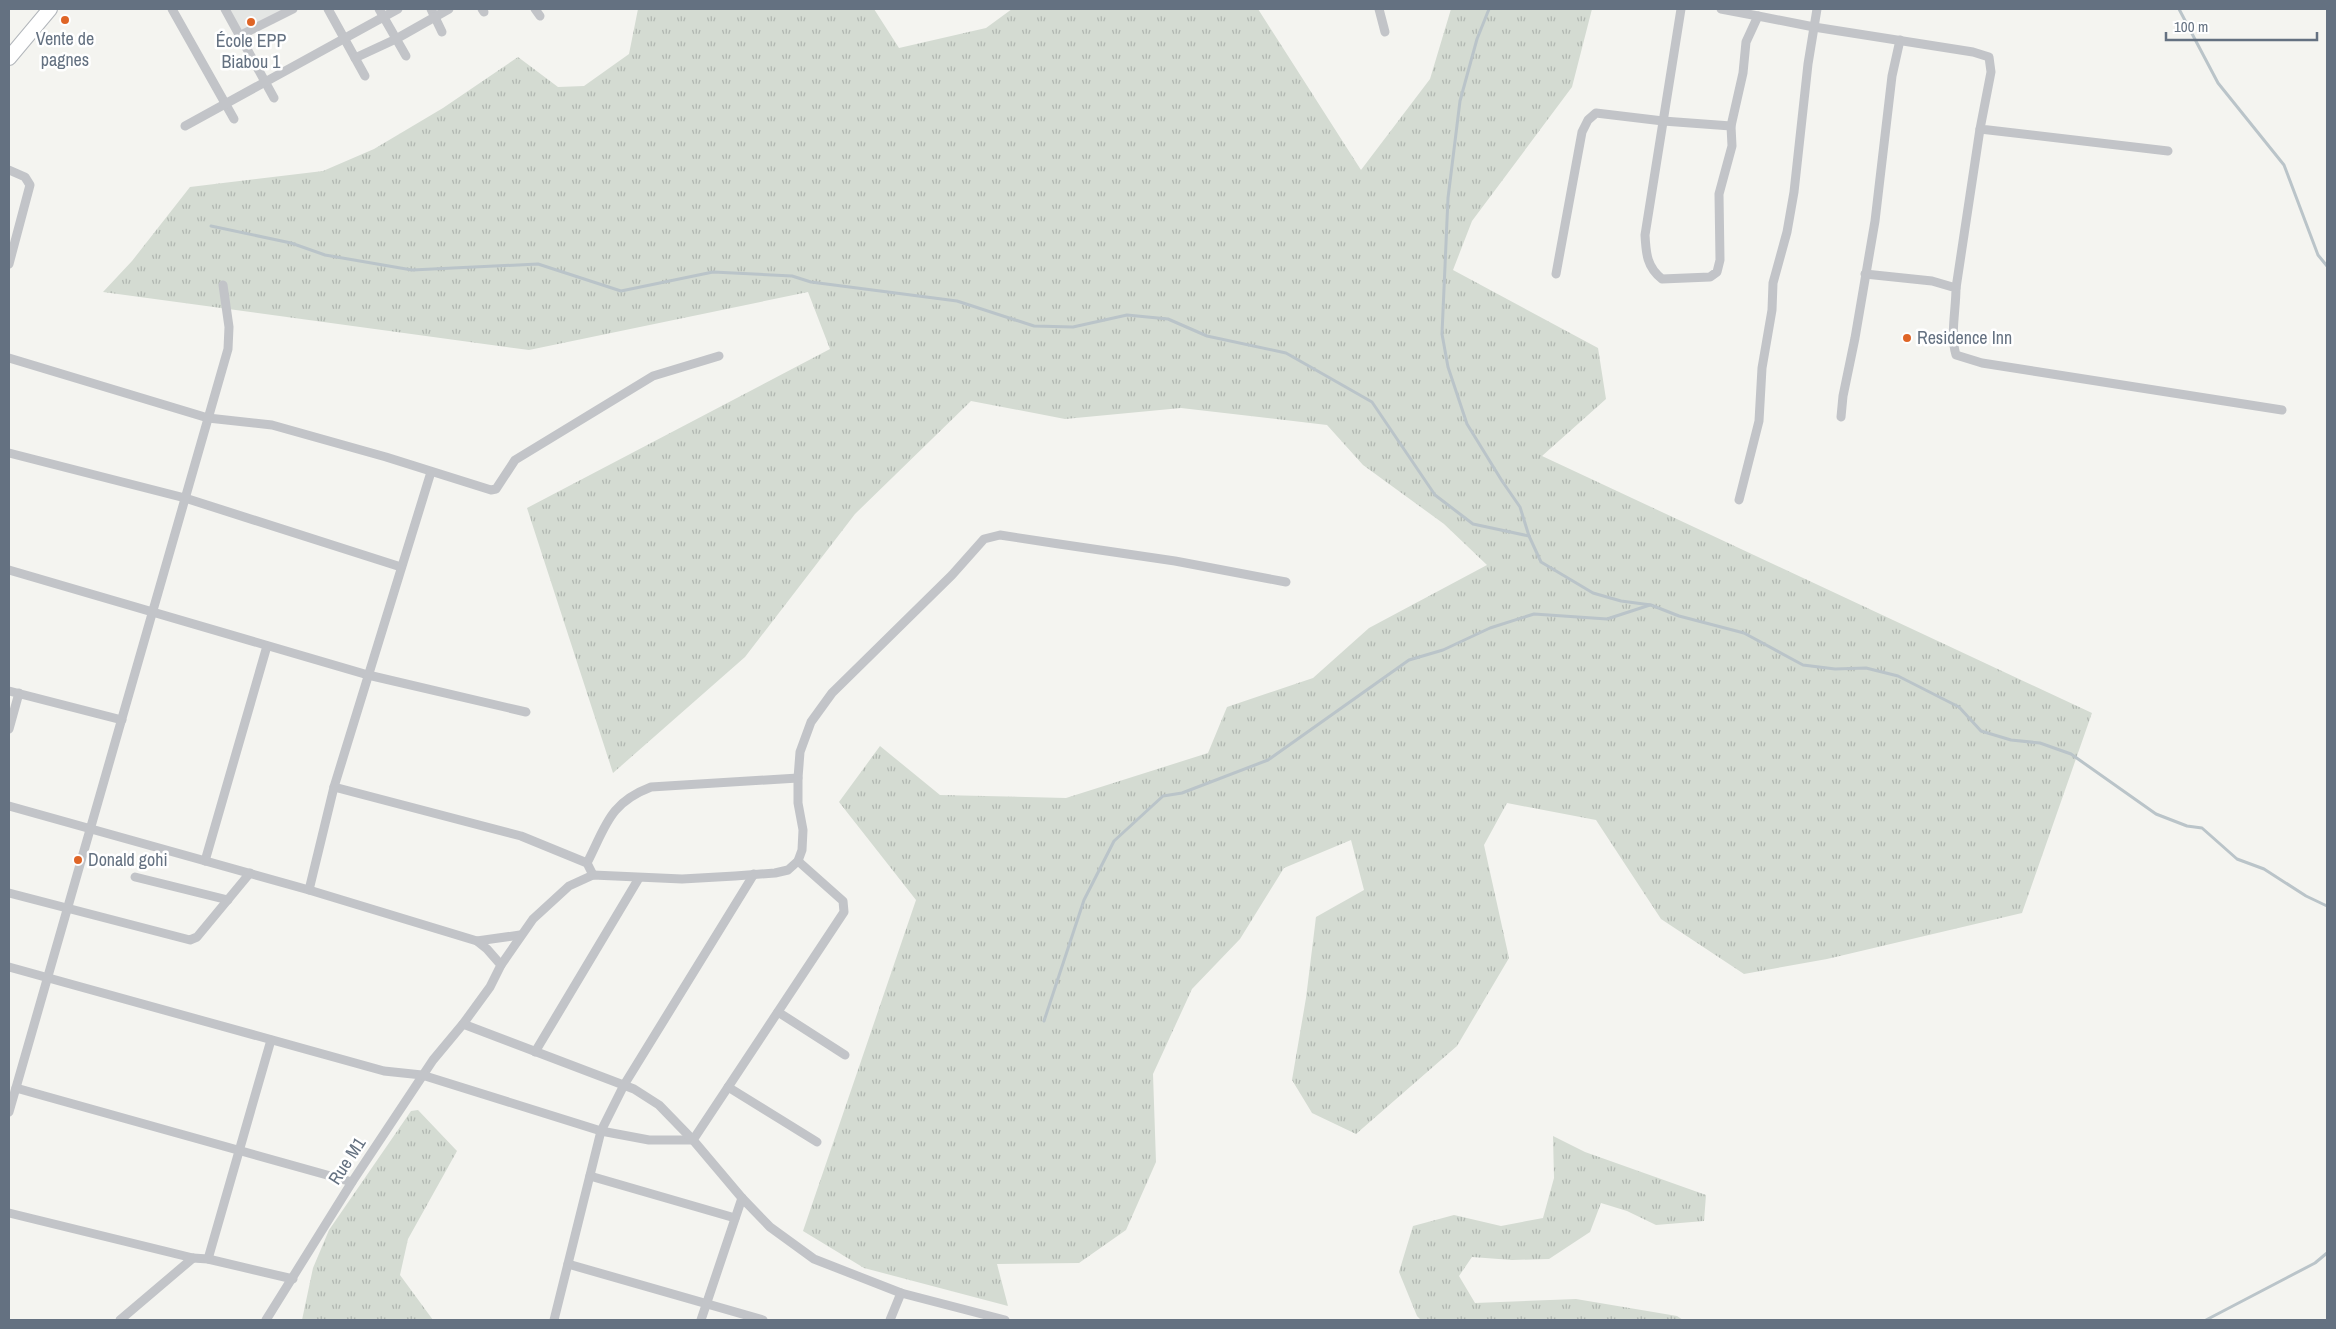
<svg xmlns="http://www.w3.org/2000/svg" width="2336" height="1329" font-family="'Archivo Narrow',sans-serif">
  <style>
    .built { fill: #e4e6e4 }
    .grass { fill: url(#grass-tufts) }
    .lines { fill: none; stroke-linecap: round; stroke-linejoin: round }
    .stream { stroke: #bac4c9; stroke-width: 3 }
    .secondary-casing { stroke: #b2b6bb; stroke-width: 16 }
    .street { stroke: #c2c4c8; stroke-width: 9 }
    .secondary { stroke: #fff; stroke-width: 14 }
    .poi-dot { fill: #df6526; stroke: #fff; stroke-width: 2 }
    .labels { text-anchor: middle; stroke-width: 5; stroke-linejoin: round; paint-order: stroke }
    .poi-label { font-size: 18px; fill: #647181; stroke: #fff }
    .street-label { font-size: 18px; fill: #647181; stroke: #fff }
  </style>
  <defs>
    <pattern id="grass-tufts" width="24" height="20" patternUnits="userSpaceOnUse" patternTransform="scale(1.25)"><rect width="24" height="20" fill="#d4dbd2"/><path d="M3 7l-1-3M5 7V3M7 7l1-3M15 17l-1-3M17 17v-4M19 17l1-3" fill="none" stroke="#b0b6b0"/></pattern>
  </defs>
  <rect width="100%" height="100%" fill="#f4f4f0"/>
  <path class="built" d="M227 9H293L242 36Z"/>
  <g class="grass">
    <path d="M638 9H874L899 48 986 28 1012 9H1258L1361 170 1430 79 1451 9H1592L1572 87 1472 221 1453 270 1598 348 1606 399 1542 456 2092 713 2022 913 1827 959 1744 974 1661 919 1596 820 1507 803 1484 845 1509 958 1457 1046 1356 1134 1312 1113 1292 1080 1306 998 1316 917 1364 890 1351 840 1284 868 1240 939 1192 989 1153 1074 1156 1162 1126 1230 1079 1263 997 1264 1008 1306 864 1268 803 1231 916 900 839 802 880 746 940 795 1066 798 1208 753 1227 707 1313 678 1369 628 1487 565 1444 524 1363 465 1327 425 1181 408 1065 419 971 401 855 514 745 657 613 773 527 508 830 349 808 292 529 350 103 292 132 261 190 187 323 171 374 149 443 108 518 57 558 87 584 86 629 54Z"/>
    <path d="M418 1110 457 1151 408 1239 400 1275 433 1320H302L313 1268 329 1230 411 1111Z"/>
    <path d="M1553 1136 1585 1152 1706 1195 1704 1221 1656 1225 1627 1211 1601 1203 1590 1232 1549 1259 1512 1260 1472 1257 1459 1276 1475 1303 1576 1299 1677 1316 1683 1320H1421L1417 1316 1399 1272 1413 1226 1454 1215 1501 1226 1543 1218 1554 1178Z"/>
  </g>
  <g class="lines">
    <g class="stream">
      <path d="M1489 9 1477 39 1460 101 1448 198 1442 334 1448 367 1467 424 1502 481 1520 507 1529 536 1541 562 1593 593 1621 601 1651 605 1679 616 1744 633 1803 665 1835 669 1866 668 1898 676 1959 707 1981 731 2011 740 2040 743 2071 754 2156 814 2187 826 2202 828 2237 859 2264 869 2306 896 2327 906"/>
      <path d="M2179 9 2218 83 2284 165 2318 255 2327 266"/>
      <path d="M211 226 291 243 325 255 412 270 538 264 621 291 713 272 792 276 811 282 957 301 1034 326 1073 327 1127 315 1168 319 1207 336 1286 353 1372 402 1435 495 1473 524 1529 536"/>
      <path d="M1044 1021 1084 900 1114 841 1163 796 1182 793 1268 760 1409 660 1443 650 1490 628 1534 614 1607 619 1650 605"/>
      <path d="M2206 1320 2315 1263 2327 1253"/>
    </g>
    <defs>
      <path id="secondary" d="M9 58 50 9"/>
    </defs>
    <use href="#secondary" class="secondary-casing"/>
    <g class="street">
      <path d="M172 9 234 119"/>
      <path d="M225 9 274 98"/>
      <path d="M328 9 365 76"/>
      <path d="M379 9 406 56"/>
      <path d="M431 9 442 32"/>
      <path d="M482 9 484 12"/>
      <path d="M535 9 540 16"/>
      <path d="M1379 9 1385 32"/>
      <path d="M1681 9 1645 235C1646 254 1647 267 1662 279L1710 277 1717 272 1720 260 1719 194 1732 146 1731 126 1743 73 1746 42 1758 16 1721 9"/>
      <path d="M1758 16 1814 27 1973 52 1989 57 1991 72 1980 129 2168 151"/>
      <path d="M239 36 293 9"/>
      <path d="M355 58 396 39 449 9"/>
      <path d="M185 126 398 9"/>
      <path d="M9 170 25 177 30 185 9 264"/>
      <path d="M1556 274 1582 132 1588 120 1596 113 1663 121 1731 126"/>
      <path d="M1865 274 1932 281 1956 288C1956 310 1950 335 1956 355L1982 363 2282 410"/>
      <path d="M1956 288 1980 129"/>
      <path d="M9 358 208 418 272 425 386 457 491 490 496 489 515 460 653 376 719 356"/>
      <path d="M1841 417 1843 396 1855 338 1875 221 1892 76 1900 40"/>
      <path d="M9 453 185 498 401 567"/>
      <path d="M1739 500 1759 421 1762 368 1772 310 1773 283 1787 232 1794 192 1808 64 1817 9"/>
      <path d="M9 570 368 675 526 712"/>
      <path d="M9 691 122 720"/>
      <path d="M9 729 19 693"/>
      <path d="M334 787 521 836 587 863 593 875"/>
      <path d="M9 806 309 890 477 941 487 949 501 965 490 987 463 1024 433 1060 352 1182 266 1320"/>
      <path d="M205 861 267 646"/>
      <path d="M587 863C606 826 609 803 651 787L798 778"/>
      <path d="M135 877 228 900"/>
      <path d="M309 890 334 787 431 472"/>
      <path d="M9 893 190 940 197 937 250 873"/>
      <path d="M477 941 520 935"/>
      <path d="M501 965 533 919 569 886 593 875 682 879 735 876 775 873 788 870 798 861 802 850 803 830 798 803V778L800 752 811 722 832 693 952 575 984 539 1000 535 1059 544 1175 561 1286 582"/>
      <path d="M9 967 384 1071 422 1075 601 1131 649 1140H693L844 912 843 901 798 861"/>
      <path d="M778 1012 845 1055"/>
      <path d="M463 1024 634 1089 659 1105 693 1140 742 1198 770 1227 814 1259 901 1293 1005 1320"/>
      <path d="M535 1052 639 878"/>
      <path d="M728 1087 817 1142"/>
      <path d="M16 1088 352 1182"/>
      <path d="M9 1112 228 349 229 327 223 285"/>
      <path d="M590 1176 735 1218"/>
      <path d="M9 1213 193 1258 208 1259 293 1279"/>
      <path d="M208 1259 271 1040"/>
      <path d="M568 1264 763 1320"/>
      <path d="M120 1320 193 1258"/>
      <path d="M554 1320 601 1131 624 1085 754 874"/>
      <path d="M701 1320 742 1198"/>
      <path d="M890 1320 901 1293"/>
    </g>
    <use href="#secondary" class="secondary"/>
  </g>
  <g class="poi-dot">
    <circle cx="65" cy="20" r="5"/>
    <circle cx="251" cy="22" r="5"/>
    <circle cx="1907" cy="338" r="5"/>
    <circle cx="78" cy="860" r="5"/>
  </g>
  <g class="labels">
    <g class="poi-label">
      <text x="65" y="45">Vente de<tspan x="65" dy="21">pagnes</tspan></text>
      <text x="251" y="47">École EPP<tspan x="251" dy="21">Biabou 1</tspan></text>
      <text x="1917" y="344" text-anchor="start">Residence Inn</text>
      <text x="88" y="866" text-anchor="start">Donald gohi</text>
    </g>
    <g class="street-label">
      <text transform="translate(347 1161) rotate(-57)" y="6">Rue M1</text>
    </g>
  </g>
  <rect width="2336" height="1329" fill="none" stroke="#647181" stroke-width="20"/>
  <path d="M2166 32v8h151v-8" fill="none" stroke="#647181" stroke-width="2.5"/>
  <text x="2174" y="32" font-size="15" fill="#647181" stroke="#ffffff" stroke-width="4" paint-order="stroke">100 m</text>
</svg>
